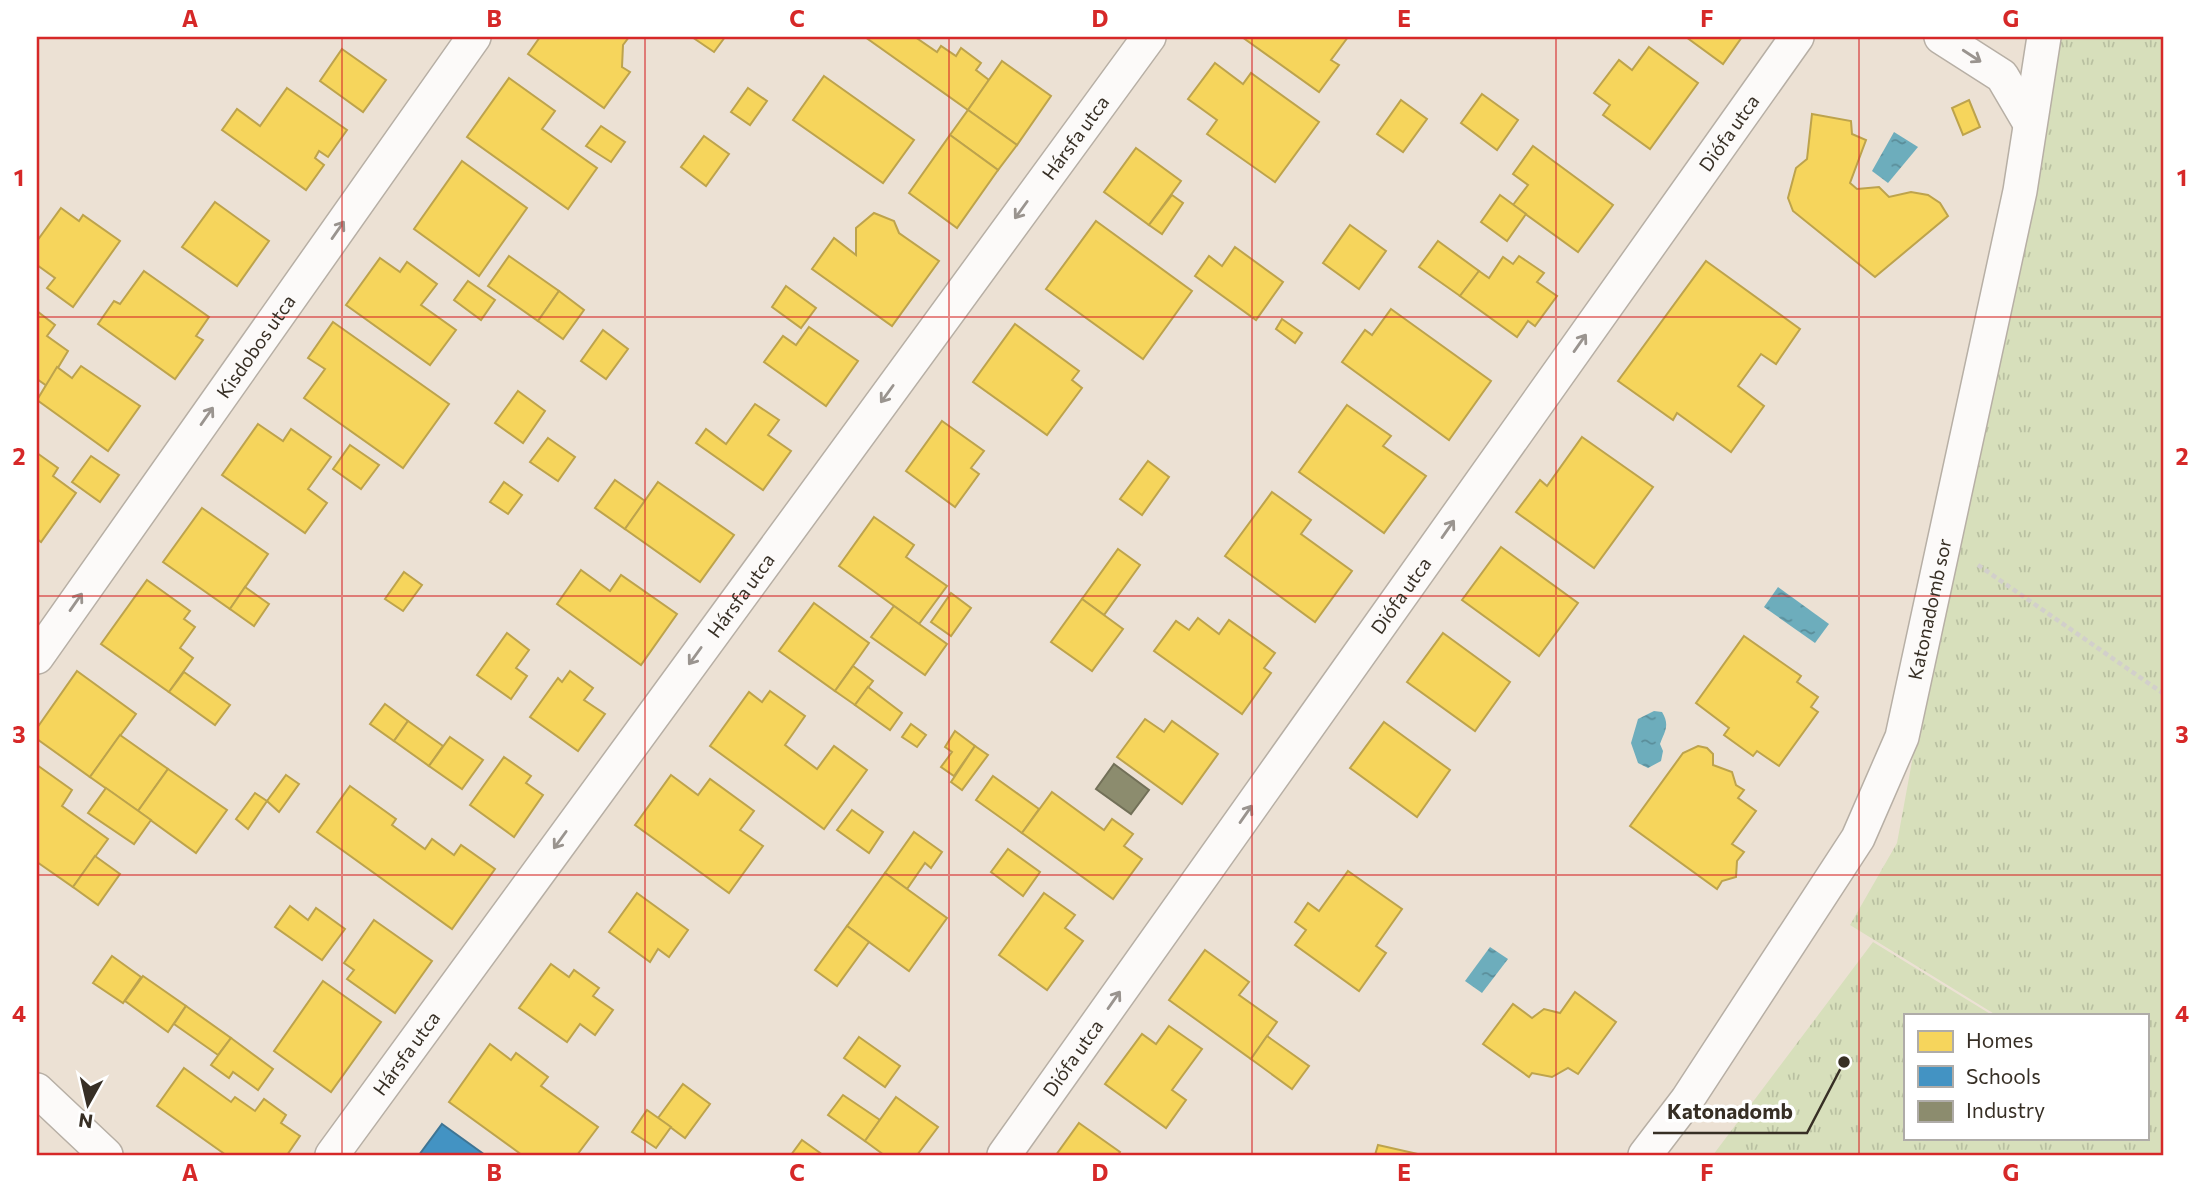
<svg xmlns="http://www.w3.org/2000/svg" width="2201" height="1192" font-family="Commissioner,sans-serif">
  <style>
    .grass { fill: url(#grass-tufts) }
    .water { fill: url(#water-ripples) }
    .homes { fill: #f6d55c; stroke: #bda34c; stroke-width: 2 }
    .schools { fill: #4393c3; stroke: #3f7594; stroke-width: 2 }
    .industry { fill: #8c8c6e; stroke: #727058; stroke-width: 2 }
    .lines { fill: none; stroke-linecap: round; stroke-linejoin: round }
    .street-casing { stroke: #b7afa5; stroke-width: 36 }
    .path { stroke: #d2cfcb; stroke-width: 4.5; stroke-dasharray: 5 3.5; stroke-linecap: butt }
    .street { stroke: #fcfaf9; stroke-width: 33 }
    .oneway { stroke: #9a948f }
    .grid { fill: none; stroke: #d62828; stroke-width: 2; stroke-opacity: 0.55 }
    .labels { text-anchor: middle; stroke-width: 7; stroke-linejoin: round; paint-order: stroke }
    .street-label { font-size: 19px; fill: #372f25; stroke: #fff }
    .leader { fill: none; stroke: #372f25; stroke-width: 2.5 }
    .callout-dot { fill: #372f25; stroke: #fff; stroke-width: 2.5 }
    .callout-label { font-size: 21px; text-anchor: middle; font-weight: bold; fill: #372f25; stroke: #fff; stroke-width: 7; stroke-linejoin: round; paint-order: stroke }
    .neatline { fill: none; stroke: #d62828; stroke-width: 2.5 }
    .grid-label { font-size: 23px; text-anchor: middle; font-weight: bold; fill: #d62828 }
  </style>
  <defs>
    <pattern id="grass-tufts" width="24" height="20" patternUnits="userSpaceOnUse" patternTransform="scale(1.75)"><rect width="24" height="20" fill="#d7dfbb"/><path d="M3 7l-1-3M5 7V3M7 7l1-3M15 17l-1-3M17 17v-4M19 17l1-3" fill="none" stroke="#b9c0a1"/></pattern>
    <pattern id="water-ripples" width="26" height="14" patternUnits="userSpaceOnUse" patternTransform="scale(1.75)"><rect width="26" height="14" fill="#6dadbc"/><path d="M2 4q2-2 4 0t4 0M15 11q2-2 4 0t4 0" fill="none" stroke="#5a8d99"/></pattern>
  </defs>
  <rect width="100%" height="100%" fill="#ece1d4"/>
  <path class="grass" d="M2057 37H2164V1155H1713L1873 942 1992 1015H1905V1138H2147V1015H1996L1850 925 1897 843 1962 489Z"/>
  <g class="water">
    <path d="M1894 132 1918 147 1888 183 1872 171Z"/>
    <path d="M1778 587 1829 624 1815 643 1764 607Z"/>
    <path d="M1654 711 1662 712C1670 725 1665 731 1660 744L1663 751 1661 761 1648 768 1638 763 1631 743 1638 719Z"/>
    <path d="M1490 947 1508 959 1482 993 1465 981Z"/>
  </g>
  <g class="homes">
    <path d="M540 37H629L623 45 622 67 630 72 604 108 528 54Z"/>
    <path d="M692 37H725L714 52Z"/>
    <path d="M865 37H915L937 52 941 46 956 56 961 48 981 63 976 70 989 80 968 110Z"/>
    <path d="M1242 37H1348L1331 60 1339 65 1319 92Z"/>
    <path d="M1686 37H1742L1723 64Z"/>
    <path d="M1649 47 1698 83 1650 149 1603 115 1610 105 1594 93 1619 60 1632 70Z"/>
    <path d="M342 49 386 80 363 112 320 81Z"/>
    <path d="M1002 61 1051 96 1017 145 968 110Z"/>
    <path d="M1215 63 1243 84 1251 73 1319 122 1275 182 1207 134 1217 120 1188 99Z"/>
    <path d="M824 76 914 140 883 183 793 120Z"/>
    <path d="M509 78 555 111 542 129 597 168 568 209 467 137Z"/>
    <path d="M287 88 347 130 328 157 319 151 315 158 324 165 306 190 222 130 237 109 260 126Z"/>
    <path d="M748 88 767 101 750 125 731 112Z"/>
    <path d="M1482 94 1518 120 1497 150 1461 123Z"/>
    <path d="M1401 100 1427 119 1403 152 1377 134Z"/>
    <path d="M1969 100 1980 127 1963 135 1952 108Z"/>
    <path d="M968 110 1017 145 998 170 950 135Z"/>
    <path d="M1812 114 1851 121 1852 134 1866 140 1850 183 1857 189 1879 187 1889 197 1911 192 1928 195 1940 203 1948 216 1875 277 1793 211 1788 198 1796 168 1807 159Z"/>
    <path d="M601 126 625 142 611 162 586 146Z"/>
    <path d="M950 135 998 170 957 228 909 193Z"/>
    <path d="M704 136 729 154 706 186 681 167Z"/>
    <path d="M1533 146 1613 205 1578 252 1513 205 1528 185 1513 174Z"/>
    <path d="M1136 148 1181 181 1149 225 1104 192Z"/>
    <path d="M462 161 527 208 479 276 414 229Z"/>
    <path d="M1172 195 1183 203 1162 234 1149 225Z"/>
    <path d="M1500 195 1526 214 1507 241 1481 222Z"/>
    <path d="M215 202 269 241 237 286 182 247Z"/>
    <path d="M61 208 79 221 83 215 120 241 73 307 47 288 55 278 37 265V241Z"/>
    <path d="M874 213 894 221 899 233 939 261 892 326 812 269 834 238 856 255V228Z"/>
    <path d="M1096 221 1192 291 1143 359 1046 289Z"/>
    <path d="M1350 225 1386 251 1359 289 1323 263Z"/>
    <path d="M1438 241 1479 271 1460 296 1419 267Z"/>
    <path d="M1235 247 1283 282 1256 320 1195 276 1209 256 1222 266Z"/>
    <path d="M509 256 559 291 538 321 488 286Z"/>
    <path d="M1519 256 1544 273 1537 282 1557 296 1535 326 1528 321 1517 337 1460 296 1479 271 1489 278 1503 257 1513 264Z"/>
    <path d="M380 258 400 272 407 262 437 284 421 305 456 330 430 365 346 305Z"/>
    <path d="M1706 261 1800 329 1776 364 1761 354 1738 386 1764 406 1731 452 1677 413 1673 420 1618 381Z"/>
    <path d="M144 271 209 317 196 336 203 340 175 379 98 324 114 301 120 304Z"/>
    <path d="M468 281 495 300 481 320 454 300Z"/>
    <path d="M786 286 816 308 801 328 772 307Z"/>
    <path d="M559 291 584 310 563 339 538 321Z"/>
    <path d="M1391 309 1491 381 1449 440 1342 362 1365 330 1372 335Z"/>
    <path d="M37 311 55 325 47 336 68 351 47 386 37 379Z"/>
    <path d="M1282 319 1302 333 1295 343 1276 329Z"/>
    <path d="M333 322 449 404 403 468 304 398 325 369 308 358Z"/>
    <path d="M1015 324 1079 371 1072 380 1082 388 1047 435 973 382Z"/>
    <path d="M809 327 858 361 826 406 764 362 783 336 796 345Z"/>
    <path d="M603 330 628 349 606 379 581 361Z"/>
    <path d="M81 366 140 406 108 451 37 400 57 367 72 378Z"/>
    <path d="M518 391 545 411 523 443 495 423Z"/>
    <path d="M755 404 779 420 768 435 791 451 763 490 696 443 706 429 726 444Z"/>
    <path d="M1347 405 1391 436 1383 446 1426 476 1384 533 1299 472Z"/>
    <path d="M942 421 984 451 971 468 979 474 955 507 906 471Z"/>
    <path d="M258 424 283 441 291 429 331 457 308 489 327 503 305 533 222 475Z"/>
    <path d="M1582 437 1653 487 1594 568 1516 512 1540 480 1547 486Z"/>
    <path d="M548 438 575 457 558 481 530 462Z"/>
    <path d="M350 445 379 465 361 489 333 469Z"/>
    <path d="M37 453 58 468 53 476 76 493 41 542 37 539Z"/>
    <path d="M91 456 119 475 100 502 72 482Z"/>
    <path d="M1148 461 1169 477 1142 515 1120 499Z"/>
    <path d="M615 480 645 501 625 529 595 508Z"/>
    <path d="M504 482 522 495 508 514 490 502Z"/>
    <path d="M658 482 734 535 700 582 625 529Z"/>
    <path d="M1272 492 1311 520 1301 534 1352 571 1315 622 1225 556Z"/>
    <path d="M202 508 268 554 230 609 163 562Z"/>
    <path d="M874 517 914 545 906 557 947 586 919 624 839 566Z"/>
    <path d="M1501 547 1578 603 1539 656 1462 600Z"/>
    <path d="M1118 549 1140 565 1104 615 1082 599Z"/>
    <path d="M581 570 610 591 621 575 677 614 641 665 557 604Z"/>
    <path d="M404 572 422 585 403 611 385 599Z"/>
    <path d="M147 580 190 611 184 619 195 627 180 648 193 658 169 692 101 644Z"/>
    <path d="M245 587 269 604 254 626 230 609Z"/>
    <path d="M951 593 971 608 951 636 931 622Z"/>
    <path d="M1082 599 1123 629 1092 671 1051 642Z"/>
    <path d="M814 603 869 643 835 691 779 651Z"/>
    <path d="M894 606 947 644 925 675 871 637Z"/>
    <path d="M1198 618 1219 634 1229 620 1275 653 1264 668 1271 673 1242 714 1154 651 1176 621 1189 630Z"/>
    <path d="M507 633 529 650 516 668 527 676 511 699 477 675Z"/>
    <path d="M1443 633 1510 682 1475 731 1407 682Z"/>
    <path d="M1744 636 1801 676 1797 682 1818 697 1811 707 1818 712 1779 766 1757 751 1753 756 1724 735 1729 728 1696 703Z"/>
    <path d="M853 666 873 681 855 705 835 691Z"/>
    <path d="M77 671 136 714 90 777 37 739V728Z"/>
    <path d="M570 671 593 688 584 700 605 714 578 751 530 717 558 678 562 682Z"/>
    <path d="M184 672 230 705 215 725 169 692Z"/>
    <path d="M868 687 902 713 890 730 855 705Z"/>
    <path d="M770 691 805 716 785 745 817 769 834 746 867 770 824 829 710 746 749 692 762 702Z"/>
    <path d="M385 704 408 721 394 741 370 724Z"/>
    <path d="M1145 719 1164 732 1172 721 1218 754 1182 804 1117 757Z"/>
    <path d="M408 721 443 746 429 766 394 741Z"/>
    <path d="M1384 722 1450 770 1417 817 1350 768Z"/>
    <path d="M911 724 926 735 917 747 902 737Z"/>
    <path d="M955 731 975 746 954 776 941 767 952 752 945 747Z"/>
    <path d="M120 735 168 769 138 811 90 777Z"/>
    <path d="M450 737 483 760 462 789 429 766Z"/>
    <path d="M975 746 988 755 962 790 951 782Z"/>
    <path d="M1698 746 1707 748 1713 754V765L1732 772 1736 785 1744 790 1738 798 1756 811 1732 844 1744 852 1737 861 1736 877 1722 881 1717 889 1630 826 1683 753Z"/>
    <path d="M504 757 531 776 526 783 543 795 514 837 470 805Z"/>
    <path d="M37 765 72 790 62 806 108 839 73 887 37 862Z"/>
    <path d="M168 769 227 810 196 853 138 811Z"/>
    <path d="M286 775 299 784 279 812 267 801Z"/>
    <path d="M671 775 698 795 710 779 754 811 740 830 763 846 729 893 635 825Z"/>
    <path d="M993 776 1039 809 1022 833 976 800Z"/>
    <path d="M350 786 396 819 392 825 425 849 432 839 454 855 461 845 495 869 452 929 317 832Z"/>
    <path d="M106 788 151 820 134 844 88 813Z"/>
    <path d="M1052 792 1104 830 1112 819 1133 834 1124 846 1142 859 1113 899 1022 833Z"/>
    <path d="M255 793 267 801 248 829 236 819Z"/>
    <path d="M852 810 883 832 869 853 837 830Z"/>
    <path d="M914 832 942 852 931 868 925 863 907 889 885 873Z"/>
    <path d="M1008 849 1040 872 1023 896 991 872Z"/>
    <path d="M95 856 120 874 98 905 73 887Z"/>
    <path d="M1348 871 1402 909 1376 946 1386 953 1359 991 1295 945 1306 930 1295 922 1308 903 1319 911Z"/>
    <path d="M885 873 947 918 909 971 847 926Z"/>
    <path d="M637 893 688 930 669 957 658 949 650 962 609 932Z"/>
    <path d="M1044 893 1075 915 1065 928 1083 941 1047 990 999 955Z"/>
    <path d="M290 906 308 920 316 908 345 929 322 960 275 927Z"/>
    <path d="M374 920 432 961 395 1013 347 979 354 970 344 963Z"/>
    <path d="M847 926 869 942 837 986 815 970Z"/>
    <path d="M1205 950 1249 982 1239 995 1277 1022 1251 1059 1169 1000Z"/>
    <path d="M112 956 141 977 123 1003 93 983Z"/>
    <path d="M551 964 569 977 574 970 599 988 593 996 613 1010 595 1035 580 1024 567 1042 519 1008Z"/>
    <path d="M143 976 186 1006 168 1032 125 1001Z"/>
    <path d="M323 981 381 1022 331 1092 274 1051Z"/>
    <path d="M1575 992 1616 1022 1578 1074 1568 1068 1552 1077 1532 1073 1529 1077 1483 1044 1513 1004 1532 1018 1544 1009 1560 1013Z"/>
    <path d="M186 1006 231 1038 218 1055 174 1024Z"/>
    <path d="M1169 1026 1202 1049 1172 1090 1186 1100 1166 1128 1105 1084 1142 1034 1156 1044Z"/>
    <path d="M1267 1036 1309 1066 1292 1089 1251 1059Z"/>
    <path d="M859 1037 900 1066 885 1087 844 1058Z"/>
    <path d="M231 1038 273 1069 258 1090 233 1072 229 1078 211 1065Z"/>
    <path d="M490 1044 511 1060 516 1053 548 1077 541 1086 598 1127 577 1155H522L449 1102Z"/>
    <path d="M184 1068 231 1102 235 1097 255 1111 264 1099 286 1115 281 1123 300 1136 287 1155H226L157 1106Z"/>
    <path d="M683 1084 710 1104 685 1138 658 1118Z"/>
    <path d="M843 1095 880 1120 865 1141 828 1115Z"/>
    <path d="M896 1097 938 1127 917 1155H884L865 1141Z"/>
    <path d="M647 1110 671 1127 656 1148 632 1132Z"/>
    <path d="M1079 1123 1120 1152 1118 1155H1056Z"/>
    <path d="M802 1140 823 1155H791Z"/>
    <path d="M1378 1145 1418 1154V1155H1375Z"/>
  </g>
  <path class="schools" d="M442 1124 485 1155H419Z"/>
  <path class="industry" d="M1114 764 1149 790 1131 814 1096 789Z"/>
  <g class="lines">
    <defs>
      <g id="street">
        <path d="M1941 37 2002 76 2029 122"/>
        <path id="s1" d="M37 657 474 37"/>
        <path d="M37 1090 106 1155"/>
        <path id="s2" d="M332 1155 1149 37"/>
        <path id="s3" d="M1004 1155 1797 37"/>
        <path id="s4" d="M1645 1155 1687 1100 1858 838 1902 737 2020 191 2044 37"/>
      </g>
    </defs>
    <use href="#street" class="street-casing"/>
    <path class="path" d="M1978 565 2164 694"/>
    <use href="#street" class="street"/>
  </g>
  <defs><path id="oneway-shaft" d="M-6 0H5M1.5-3L5.5 0L1.5 3" fill="none" stroke-width="1.6" stroke-linecap="round" stroke-linejoin="round" transform="scale(1.75)"/></defs>
  <g class="oneway">
    <use href="#oneway-shaft" transform="translate(1972 56) rotate(33)"/>
    <use href="#oneway-shaft" transform="translate(1021 210) rotate(126)"/>
    <use href="#oneway-shaft" transform="translate(338 230) rotate(-55)"/>
    <use href="#oneway-shaft" transform="translate(1580 343) rotate(-55)"/>
    <use href="#oneway-shaft" transform="translate(887 394) rotate(126)"/>
    <use href="#oneway-shaft" transform="translate(207 416) rotate(-55)"/>
    <use href="#oneway-shaft" transform="translate(1448 529) rotate(-55)"/>
    <use href="#oneway-shaft" transform="translate(76 602) rotate(-55)"/>
    <use href="#oneway-shaft" transform="translate(695 656) rotate(126)"/>
    <use href="#oneway-shaft" transform="translate(1246 814) rotate(-55)"/>
    <use href="#oneway-shaft" transform="translate(560 840) rotate(126)"/>
    <use href="#oneway-shaft" transform="translate(1114 1000) rotate(-55)"/>
  </g>
  <path class="grid" d="M342 37V1155M645 37V1155M949 37V1155M1252 37V1155M1556 37V1155M1859 37V1155M37 317H2164M37 596H2164M37 875H2164"/>
  <g class="labels">
    <g class="street-label">
      <text dy="7" stroke="none"><textPath href="#s3" startOffset="1253">Diófa utca</textPath></text>
      <text dy="7" stroke="none"><textPath href="#s2" startOffset="1260">Hársfa utca</textPath></text>
      <text dy="7" stroke="none"><textPath href="#s1" startOffset="380">Kisdobos utca</textPath></text>
      <text dy="7" stroke="none"><textPath href="#s2" startOffset="693">Hársfa utca</textPath></text>
      <text dy="7" stroke="none"><textPath href="#s3" startOffset="686">Diófa utca</textPath></text>
      <text dy="7" stroke="none"><textPath href="#s4" startOffset="623">Katonadomb sor</textPath></text>
      <text dy="7" stroke="none"><textPath href="#s2" startOffset="126">Hársfa utca</textPath></text>
      <text dy="7" stroke="none"><textPath href="#s3" startOffset="119">Diófa utca</textPath></text>
    </g>
  </g>
  <path class="leader" d="M1844 1062L1807 1133H1653"/>
  <circle class="callout-dot" cx="1844" cy="1062" r="7"/>
  <g class="callout-label">
    <text x="1730" y="1119">Katonadomb</text>
  </g>
  <rect width="2201" height="1192" fill="none" stroke="#ffffff" stroke-width="77"/>
  <rect x="1904" y="1014" width="245" height="126" fill="#ffffff" stroke="#afaca8" stroke-width="2"/>
  <rect x="1918" y="1031" width="35" height="21" fill="#f6d55c" stroke="#afaca8" stroke-width="2"/>
  <text x="1966" y="1048" font-size="21" fill="#372f25">Homes</text>
  <rect x="1918" y="1066" width="35" height="21" fill="#4393c3" stroke="#afaca8" stroke-width="2"/>
  <text x="1966" y="1084" font-size="21" fill="#372f25">Schools</text>
  <rect x="1918" y="1101" width="35" height="21" fill="#8c8c6e" stroke="#afaca8" stroke-width="2"/>
  <text x="1966" y="1118" font-size="21" fill="#372f25">Industry</text>
  <g transform="translate(88 1104) rotate(188)" stroke="#ffffff" stroke-width="5" paint-order="stroke">
  <path d="M0-5L12 26L0 18L-12 26Z" fill="#372f25"/>
  <text y="-10" font-size="19" font-weight="bold" text-anchor="middle" fill="#372f25">N</text>
  </g>
  <rect x="38" y="38" width="2124" height="1116" class="neatline"/>
  <g class="grid-label">
    <text x="190" y="27">A</text>
    <text x="494" y="27">B</text>
    <text x="797" y="27">C</text>
    <text x="1100" y="27">D</text>
    <text x="1404" y="27">E</text>
    <text x="1707" y="27">F</text>
    <text x="2011" y="27">G</text>
    <text x="19" y="186">1</text>
    <text x="2182" y="186">1</text>
    <text x="19" y="465">2</text>
    <text x="2182" y="465">2</text>
    <text x="19" y="743">3</text>
    <text x="2182" y="743">3</text>
    <text x="19" y="1022">4</text>
    <text x="2182" y="1022">4</text>
    <text x="190" y="1181">A</text>
    <text x="494" y="1181">B</text>
    <text x="797" y="1181">C</text>
    <text x="1100" y="1181">D</text>
    <text x="1404" y="1181">E</text>
    <text x="1707" y="1181">F</text>
    <text x="2011" y="1181">G</text>
  </g>
</svg>
